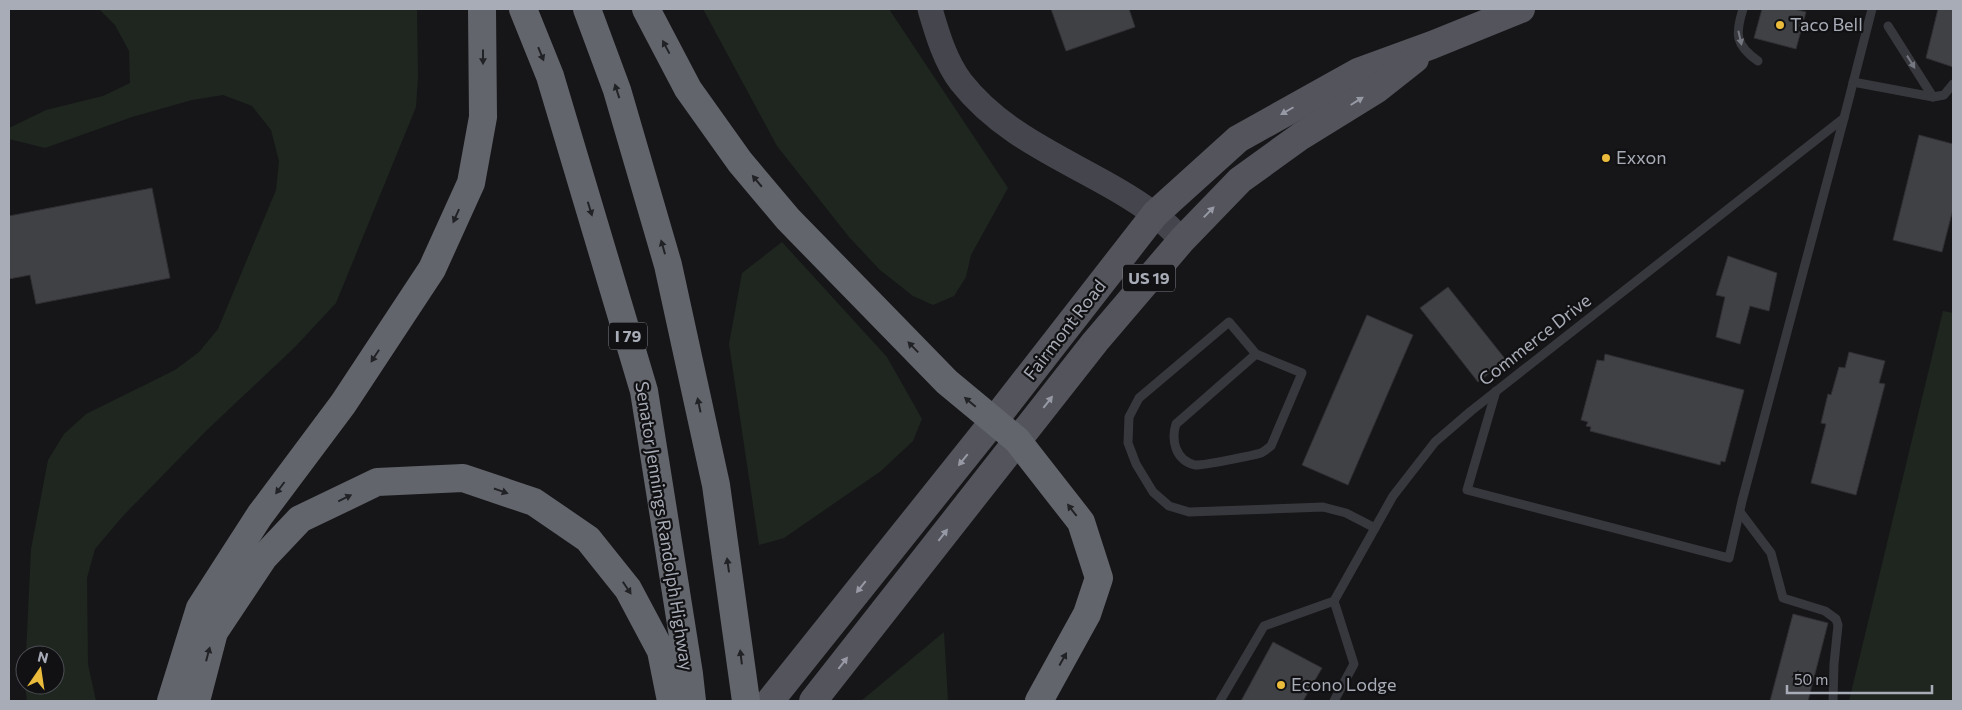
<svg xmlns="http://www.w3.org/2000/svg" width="1962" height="710" font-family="Commissioner,sans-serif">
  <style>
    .green { fill: #1e261f }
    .building { fill: #404145; stroke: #303034 }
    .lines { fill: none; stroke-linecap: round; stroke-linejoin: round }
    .lane { stroke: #37383d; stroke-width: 9 }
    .secondary { stroke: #45464d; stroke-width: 25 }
    .primary { stroke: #53545c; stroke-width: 28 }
    .highway { stroke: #63656d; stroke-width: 28 }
    .oneway { fill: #757880 }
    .oneway2 { fill: #212225 }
    .oneway3 { fill: #979aa5 }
    .poi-dot { fill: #ebbb3b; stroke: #111113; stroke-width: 2 }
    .labels { text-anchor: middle; stroke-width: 4.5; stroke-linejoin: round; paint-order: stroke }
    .shield { fill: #111113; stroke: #7b7e86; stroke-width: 1 }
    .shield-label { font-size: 16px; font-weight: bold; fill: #a8acb7 }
    .poi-label { font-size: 18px; fill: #a8acb7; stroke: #111113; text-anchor: start }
    .street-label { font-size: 18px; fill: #a8acb7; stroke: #111113 }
  </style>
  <rect width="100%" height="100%" fill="#161618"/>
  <g class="green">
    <path d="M99 9H417L418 77 416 107 336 303 295 347 207 430 123 516 95 549 87 578 88 664 96 701H27L25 685H55V655H26L31 549 48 460 64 434 86 414 175 370 199 352 218 329 276 190 279 161 271 130 252 106 223 95 192 100 132 117 45 148 9 139V128L46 110 103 96 130 83 129 51 115 25Z"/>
    <path d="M703 9H889L1008 188 971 255 966 277 954 296 933 305 913 296 880 270 849 237 777 146Z"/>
    <path d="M782 242 887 357 922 419 913 441 881 471 784 538 759 545 729 344 742 273Z"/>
    <path d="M1943 311 1953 313V701H1849Z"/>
    <path d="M944 632 948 701H861Z"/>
  </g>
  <g class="building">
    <path d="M1051 9H1129L1135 27 1066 51Z"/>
    <path d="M1762 9H1794L1806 12 1796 49 1754 38Z"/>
    <path d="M1938 9H1953V67L1926 58Z"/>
    <path d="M1919 135 1953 144V209L1942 252 1893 240Z"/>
    <path d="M152 188 170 278 36 304 30 275 9 279V216Z"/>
    <path d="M1728 256 1777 273 1769 311 1750 306 1740 344 1716 337 1725 297 1716 295Z"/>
    <path d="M1448 287 1506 360 1478 382 1420 308Z"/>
    <path d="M1367 315 1413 335 1348 485 1302 465Z"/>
    <path d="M1849 352 1885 361 1879 383 1885 384 1856 495 1811 483 1826 424 1821 423 1828 394 1831 395 1839 367 1845 368Z"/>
    <path d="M1605 354 1744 390 1725 462 1721 461 1720 465 1590 431 1591 427 1586 426 1588 422 1581 420 1597 360 1604 361Z"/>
    <path d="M1793 614 1828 623 1808 701H1770Z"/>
    <path d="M1273 642 1322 668 1303 701H1241Z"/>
  </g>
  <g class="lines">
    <g class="lane">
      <path d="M1743 9C1735 34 1735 45 1758 61"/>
      <path d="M1888 26 1933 97"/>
      <path d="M1853 82 1933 97 1944 95 1953 84"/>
      <path d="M1256 354 1302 373 1271 446C1268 448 1265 451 1261 453 1255 455 1201 466 1195 465 1175 460 1171 440 1176 424L1256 354 1229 322 1139 398 1129 417 1128 443 1136 464 1153 492 1169 506 1189 512 1323 507 1346 513 1375 528"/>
      <path d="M1496 391 1467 490 1729 558 1742 501 1844 118"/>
      <path d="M1740 512 1771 553 1783 598 1825 611 1836 619 1838 625 1834 664 1833 701"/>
      <path d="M1220 701 1264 626 1334 601 1393 496 1435 442 1471 411 1844 118 1872 9"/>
      <path d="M1334 701 1354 664 1334 601"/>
    </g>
    <path class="secondary" d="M930 9C937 33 945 61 961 82 1011 146 1091 167 1154 214 1164 221 1173 231 1182 240"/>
    <g class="primary">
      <path d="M770 701 993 422 1155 214 1238 139 1358 72 1432 45 1521 9"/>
      <path d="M813 701 1095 342 1182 240 1240 180 1301 136 1377 89 1415 59"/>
    </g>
    <g class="highway">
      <path d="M523 9 550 76 644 391 689 674 692 701"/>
      <path d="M587 9 617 90 668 265 716 485 746 701"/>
      <path d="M646 9 688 89 740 162 788 219 947 382 1017 440 1081 522 1099 578 1087 614 1039 701"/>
      <path d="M171 701 200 608 260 515 343 404 432 269 471 183 483 117 482 9"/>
      <path d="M196 701 214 632 264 557 300 519 377 482 463 478 534 502 588 539 628 589 661 651 671 701"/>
    </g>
  </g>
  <defs><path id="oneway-solid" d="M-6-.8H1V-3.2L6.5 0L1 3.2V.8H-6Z" transform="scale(1.25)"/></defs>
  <g class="oneway">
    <use href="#oneway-solid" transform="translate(1740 38) rotate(77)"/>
    <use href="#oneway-solid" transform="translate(1911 62) rotate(58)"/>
  </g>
  <g class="oneway2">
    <use href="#oneway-solid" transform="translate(666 47) rotate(-118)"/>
    <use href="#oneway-solid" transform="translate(541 54) rotate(68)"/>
    <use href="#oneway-solid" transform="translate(483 57) rotate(90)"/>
    <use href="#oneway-solid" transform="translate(617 91) rotate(-108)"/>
    <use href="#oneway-solid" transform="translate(757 181) rotate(-130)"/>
    <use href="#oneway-solid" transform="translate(590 209) rotate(73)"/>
    <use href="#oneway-solid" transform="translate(456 216) rotate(114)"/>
    <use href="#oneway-solid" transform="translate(663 247) rotate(-106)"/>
    <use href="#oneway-solid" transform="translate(913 347) rotate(-134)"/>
    <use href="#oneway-solid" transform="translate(375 356) rotate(123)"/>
    <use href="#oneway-solid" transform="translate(970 402) rotate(-140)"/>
    <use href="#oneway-solid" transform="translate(699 405) rotate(-102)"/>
    <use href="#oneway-solid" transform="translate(280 488) rotate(127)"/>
    <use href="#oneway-solid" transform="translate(501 491) rotate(19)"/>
    <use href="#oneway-solid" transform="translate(345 498) rotate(-26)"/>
    <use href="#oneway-solid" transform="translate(1072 510) rotate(-128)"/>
    <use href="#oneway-solid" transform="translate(728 565) rotate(-98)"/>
    <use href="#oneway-solid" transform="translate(627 588) rotate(56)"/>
    <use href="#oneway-solid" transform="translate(208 654) rotate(-75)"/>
    <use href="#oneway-solid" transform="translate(741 657) rotate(-97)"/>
    <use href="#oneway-solid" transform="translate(1063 659) rotate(-61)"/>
  </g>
  <g class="oneway3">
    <use href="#oneway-solid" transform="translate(1357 101) rotate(-32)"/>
    <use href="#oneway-solid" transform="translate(1287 111) rotate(150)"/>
    <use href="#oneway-solid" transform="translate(1209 212) rotate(-46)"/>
    <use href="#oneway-solid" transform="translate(1048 402) rotate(-52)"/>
    <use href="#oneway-solid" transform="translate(963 460) rotate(129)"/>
    <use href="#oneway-solid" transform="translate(943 535) rotate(-52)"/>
    <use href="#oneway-solid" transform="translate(861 587) rotate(129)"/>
    <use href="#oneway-solid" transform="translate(843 663) rotate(-52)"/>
  </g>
  <g class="poi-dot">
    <circle cx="1780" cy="25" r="5"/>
    <circle cx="1606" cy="158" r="5"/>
    <circle cx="1281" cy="685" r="5"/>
  </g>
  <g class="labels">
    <g class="shield">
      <rect x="1123" y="264.5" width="52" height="27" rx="4"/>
      <rect x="609" y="322.5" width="38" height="27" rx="4"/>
    </g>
    <g class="shield-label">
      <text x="1149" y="284">US 19</text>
      <text x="628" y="342">I 79</text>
    </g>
    <g class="poi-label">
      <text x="1790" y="31">Taco Bell</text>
      <text x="1616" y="164">Exxon</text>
      <text x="1291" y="691">Econo Lodge</text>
    </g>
    <g class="street-label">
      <text transform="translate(1065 330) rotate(-52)" y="6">Fairmont Road</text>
      <text transform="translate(1535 340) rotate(-38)" y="6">Commerce Drive</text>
      <text transform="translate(664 526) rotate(81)" y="6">Senator Jennings Randolph Highway</text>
    </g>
  </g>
  <rect width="1962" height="710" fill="none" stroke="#a8acb7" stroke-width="20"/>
  <g transform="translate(40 670) rotate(13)"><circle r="24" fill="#111113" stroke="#4d4f55"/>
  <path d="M0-4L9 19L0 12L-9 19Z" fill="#ebbb3b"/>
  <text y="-8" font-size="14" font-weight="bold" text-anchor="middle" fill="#a8acb7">N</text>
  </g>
  <path d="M1787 685v8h145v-8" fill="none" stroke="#a8acb7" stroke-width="2.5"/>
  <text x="1794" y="685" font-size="15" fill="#a8acb7" stroke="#111113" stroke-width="4" paint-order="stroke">50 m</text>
</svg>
